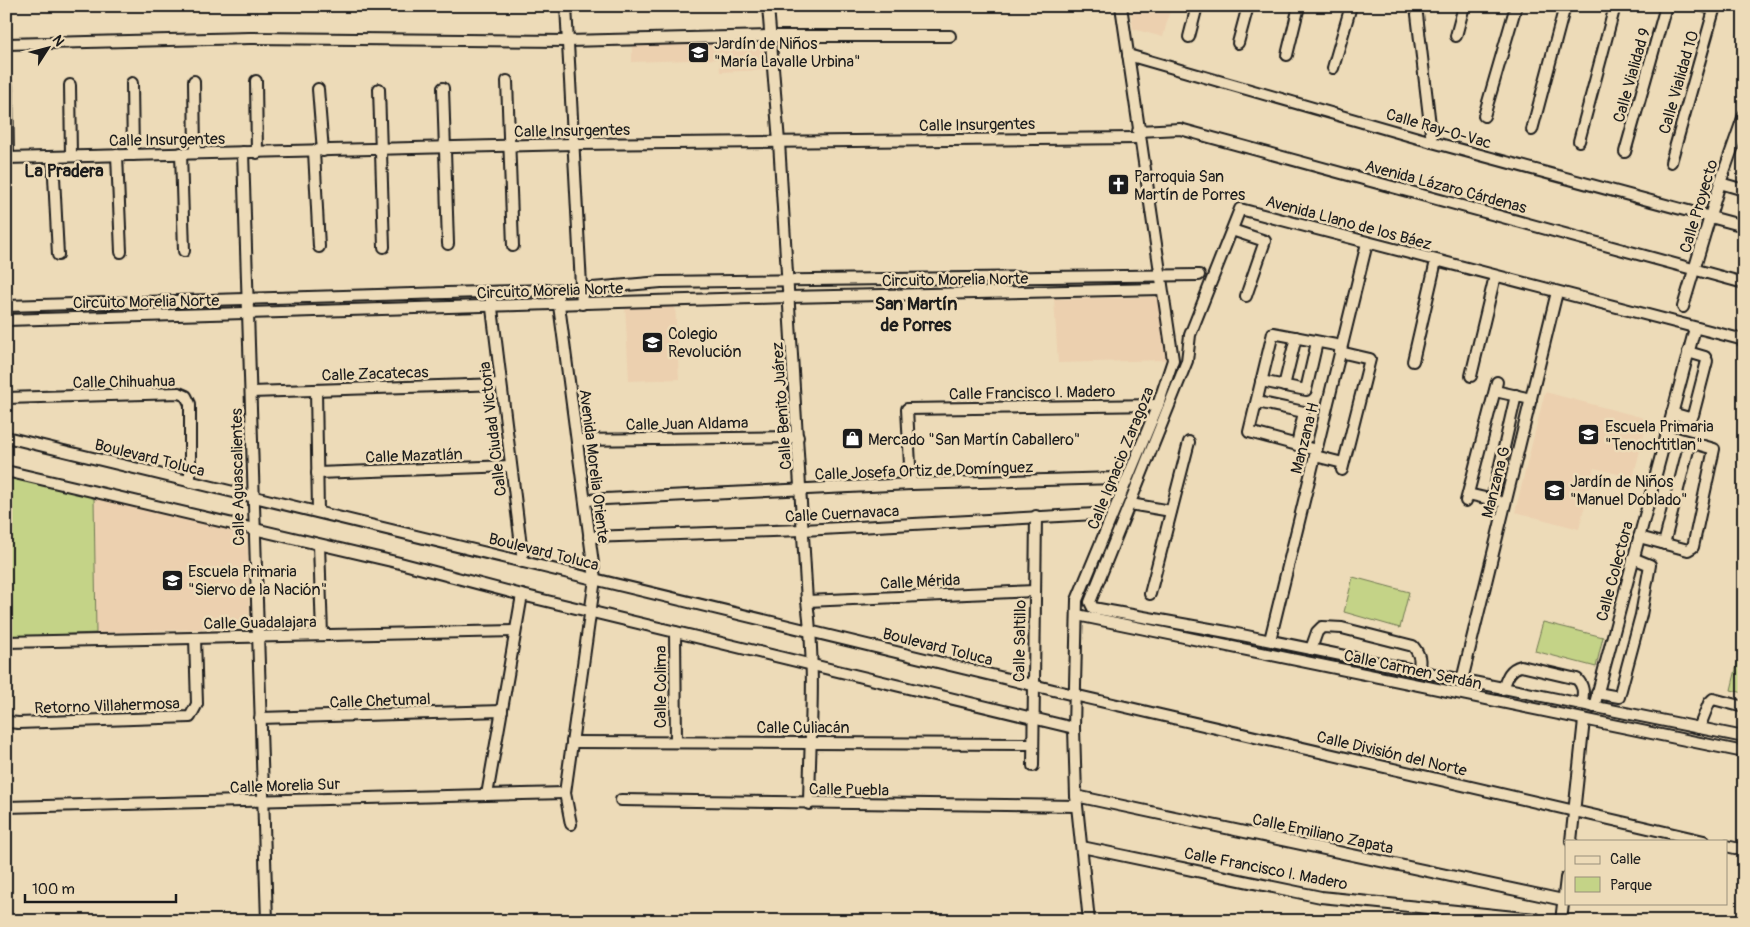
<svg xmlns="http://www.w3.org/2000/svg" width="1750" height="927" font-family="Pangolin,sans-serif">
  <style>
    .built { fill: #ecd0af }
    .green { fill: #c4d387; stroke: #707852 }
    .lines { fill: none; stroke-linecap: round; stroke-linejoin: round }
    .minor-casing { stroke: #1c1c1c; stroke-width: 14 }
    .minor { stroke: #eddbb8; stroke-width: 10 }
    .labels { text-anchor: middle; stroke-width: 5; stroke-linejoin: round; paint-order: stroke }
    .poi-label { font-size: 16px; fill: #1c1c1c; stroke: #eddbb8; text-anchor: start }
    .street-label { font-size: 16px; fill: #1c1c1c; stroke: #eddbb8 }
    .neighbourhood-label { font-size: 18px; font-weight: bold; fill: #1c1c1c; stroke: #eddbb8 }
  </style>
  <rect width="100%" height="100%" fill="#eddbb8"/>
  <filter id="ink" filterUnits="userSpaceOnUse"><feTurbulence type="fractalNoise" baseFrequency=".02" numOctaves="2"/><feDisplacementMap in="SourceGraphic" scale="10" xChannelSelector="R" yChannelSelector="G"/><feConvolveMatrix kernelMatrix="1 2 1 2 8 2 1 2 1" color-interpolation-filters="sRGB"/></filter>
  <g filter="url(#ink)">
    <g class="built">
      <path d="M1130 6H1171L1163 37 1133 29Z"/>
      <path d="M764 40 765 70 720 72 719 59 632 62V45Z"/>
      <path d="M1157 297 1166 360 1058 363 1054 299Z"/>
      <path d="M675 303 679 379 629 381 625 305Z"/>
      <path d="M1545 392 1648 419 1633 478 1594 468 1579 529 1515 512Z"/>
      <path d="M94 497 247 533 250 627 96 633Z"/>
    </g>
    <g class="green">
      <path d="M6 477 94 497 96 633 6 637Z"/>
      <path d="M1353 577 1409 592 1400 628 1344 612Z"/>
      <path d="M1543 622 1603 637 1596 667 1535 651Z"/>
      <path d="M1738 661 1744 662V693L1731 690Z"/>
      <path d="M1405 917 1459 921H1404Z"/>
    </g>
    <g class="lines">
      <defs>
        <g id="minor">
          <path d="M566 6 582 304"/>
          <path d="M768 6 779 142 807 601C816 668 810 736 809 804"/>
          <path d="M1416 6 1432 142"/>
          <path d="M1703 6 1714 10"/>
          <path d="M1456 36 1464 6"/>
          <path d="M1189 37 1197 6"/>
          <path d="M1238 43 1248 6"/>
          <path d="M6 44 250 38 568 41 771 36H950"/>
          <path d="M1128 55 1432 142 1744 226"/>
          <path d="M1287 55 1299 6"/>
          <path d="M1333 68 1351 6"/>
          <path d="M194 81 195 153"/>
          <path d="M256 81 257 153"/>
          <path d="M507 81 513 246"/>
          <path d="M132 83 133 155"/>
          <path d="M7 85 8 158"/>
          <path d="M70 85 71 156"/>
          <path d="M443 88 448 244"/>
          <path d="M318 89 323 151"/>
          <path d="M379 89 384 247"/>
          <path d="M1484 116 1516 6"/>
          <path d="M1532 130 1565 6"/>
          <path d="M1138 131 1180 129 1744 283"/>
          <path d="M1579 141 1615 6"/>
          <path d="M314 151 319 247"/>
          <path d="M243 152 267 921"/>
          <path d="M1625 152 1666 6"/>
          <path d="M181 153 184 251"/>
          <path d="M117 155 121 252"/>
          <path d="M53 157 58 255"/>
          <path d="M6 158 574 144 1139 138"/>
          <path d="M1671 162 1714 10"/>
          <path d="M1720 183 1744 190"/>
          <path d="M1232 230 1265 241 1246 296"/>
          <path d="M557 290 595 579 565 793 571 824"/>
          <path d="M490 292 523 562"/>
          <path d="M6 306 581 289 661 282 1199 275"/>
          <path d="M1683 307 1720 183 1744 115"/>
          <path d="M6 320 788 297 1161 289"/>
          <path d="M1744 340 1240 209 1190 335 1187 361 1090 602 1093 608 1227 632 1744 737"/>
          <path d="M1340 352 1370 359 1342 470"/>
          <path d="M1413 361 1436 261"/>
          <path d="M1471 376 1495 276"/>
          <path d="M1261 381 1306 390 1317 342"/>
          <path d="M1284 386 1296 337"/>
          <path d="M316 390 318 512"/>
          <path d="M1495 391 1531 399"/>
          <path d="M251 392 501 384"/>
          <path d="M6 398 179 393 186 396 190 404V482"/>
          <path d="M1257 402 1304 412 1297 445"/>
          <path d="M1672 413 1689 418 1693 415 1707 361 1705 357 1688 352"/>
          <path d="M6 437 1074 695 1704 841"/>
          <path d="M577 440 798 437"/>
          <path d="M1316 450 1249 432 1273 333 1341 346"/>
          <path d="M1315 456 1343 463"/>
          <path d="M6 471 400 563 522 595 1074 728"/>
          <path d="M317 473 511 466"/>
          <path d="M911 484 907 409 1158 405"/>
          <path d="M1468 494 1498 501"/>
          <path d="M585 500 911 484 1116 478"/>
          <path d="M1492 500 1516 395"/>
          <path d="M1466 501 1497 382"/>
          <path d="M1130 504 1171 511"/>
          <path d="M589 537 803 530 1095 514"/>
          <path d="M1639 537 1688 550 1693 547 1714 449 1666 435"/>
          <path d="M1664 544 1690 442"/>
          <path d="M319 545 322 635"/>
          <path d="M1150 594 1189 442"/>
          <path d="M807 601 1035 591"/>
          <path d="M1077 615 1744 752"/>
          <path d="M675 632 676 742"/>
          <path d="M1270 640 1367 243"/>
          <path d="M6 642 515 631"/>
          <path d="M1311 649 1317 632 1322 627 1342 628 1413 646C1420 655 1421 660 1418 671"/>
          <path d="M1462 680 1557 292"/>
          <path d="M1503 689C1507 678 1509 669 1521 666L1577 679C1585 687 1583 694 1582 704"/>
          <path d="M1597 693 1619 697 1641 615 1650 565 1633 558"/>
          <path d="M1594 707 1695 328"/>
          <path d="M260 718 502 711"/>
          <path d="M6 719 9 722 18 723 190 717 197 704 195 638"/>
          <path d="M1699 728 1709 703 1713 699 1744 707"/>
          <path d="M572 742 1033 744"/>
          <path d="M1033 766 1036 516"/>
          <path d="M487 795 522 595"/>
          <path d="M1076 796 1563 900"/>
          <path d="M621 800 1077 806"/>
          <path d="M6 807 565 793"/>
          <path d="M1571 841 1584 720"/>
          <path d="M1726 846 1744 850"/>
          <path d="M1082 847 1321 897 1535 919"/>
          <path d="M1089 921 1076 796 1074 728 1077 600 1158 405 1173 360 1121 6"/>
          <path d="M1561 921 1566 878"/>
        </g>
      </defs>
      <use href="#minor" class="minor-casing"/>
      <use href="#minor" class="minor"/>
    </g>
  </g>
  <defs>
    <symbol id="school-square" viewBox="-11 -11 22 22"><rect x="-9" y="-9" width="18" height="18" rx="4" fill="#1c1c1c" stroke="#eddbb8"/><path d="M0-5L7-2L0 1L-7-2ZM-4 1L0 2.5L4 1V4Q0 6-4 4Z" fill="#fff"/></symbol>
    <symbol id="church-square" viewBox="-11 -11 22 22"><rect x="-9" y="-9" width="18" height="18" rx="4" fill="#1c1c1c" stroke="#eddbb8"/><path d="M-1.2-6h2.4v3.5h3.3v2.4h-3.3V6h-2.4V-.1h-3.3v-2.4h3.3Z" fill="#fff"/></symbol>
    <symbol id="shop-square" viewBox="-11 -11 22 22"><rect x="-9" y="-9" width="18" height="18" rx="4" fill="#1c1c1c" stroke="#eddbb8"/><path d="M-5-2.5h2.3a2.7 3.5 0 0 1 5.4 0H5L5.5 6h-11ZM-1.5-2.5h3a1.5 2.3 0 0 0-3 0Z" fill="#fff"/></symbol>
  </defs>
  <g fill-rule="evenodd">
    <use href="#school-square" x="686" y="40" width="25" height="25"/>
    <use href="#church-square" x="1106" y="172" width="25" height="25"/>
    <use href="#school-square" x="640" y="330" width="25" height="25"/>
    <use href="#school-square" x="1576" y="422" width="25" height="25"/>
    <use href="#shop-square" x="840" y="426" width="25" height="25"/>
    <use href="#school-square" x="1542" y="478" width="25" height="25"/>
    <use href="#school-square" x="160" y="568" width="25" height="25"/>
  </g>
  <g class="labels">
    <g class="poi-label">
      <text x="714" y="49">Jardín de Niños<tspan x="714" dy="18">"María Lavalle Urbina"</tspan></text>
      <text x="1134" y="182">Parroquia San<tspan x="1134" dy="18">Martín de Porres</tspan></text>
      <text x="668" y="339">Colegio<tspan x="668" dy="18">Revolución</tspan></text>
      <text x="1605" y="432">Escuela Primaria<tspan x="1605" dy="18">"Tenochtitlan"</tspan></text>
      <text x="868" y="445">Mercado "San Martín Caballero"</text>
      <text x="1570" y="487">Jardín de Niños<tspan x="1570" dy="18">"Manuel Doblado"</tspan></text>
      <text x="188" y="577">Escuela Primaria<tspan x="188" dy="18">"Siervo de la Nación"</tspan></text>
    </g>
    <g class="street-label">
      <text transform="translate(1631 75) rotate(-74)" y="6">Calle Vialidad 9</text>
      <text transform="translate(1678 82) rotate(-74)" y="6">Calle Vialidad 10</text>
      <text transform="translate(977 124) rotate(-1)" y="6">Calle Insurgentes</text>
      <text transform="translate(1439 128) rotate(16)" y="6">Calle Ray-O-Vac</text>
      <text transform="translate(572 130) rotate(-1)" y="6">Calle Insurgentes</text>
      <text transform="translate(167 139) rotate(-1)" y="6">Calle Insurgentes</text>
      <text transform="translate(1446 186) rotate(15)" y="6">Avenida Lázaro Cárdenas</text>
      <text transform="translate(1698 206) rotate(-73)" y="6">Calle Proyecto</text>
      <text transform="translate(1349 222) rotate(15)" y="6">Avenida Llano de los Báez</text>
      <text transform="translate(955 279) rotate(-1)" y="6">Circuito Morelia Norte</text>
      <text transform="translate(550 290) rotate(-2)" y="6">Circuito Morelia Norte</text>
      <text transform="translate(146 301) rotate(-1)" y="6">Circuito Morelia Norte</text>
      <text transform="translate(375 373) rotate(-2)" y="6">Calle Zacatecas</text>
      <text transform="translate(124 381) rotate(-1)" y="6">Calle Chihuahua</text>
      <text transform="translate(1032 392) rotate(-1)" y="6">Calle Francisco I. Madero</text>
      <text transform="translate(781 406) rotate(-94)" y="6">Calle Benito Juárez</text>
      <text transform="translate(687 423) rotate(-1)" y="6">Calle Juan Aldama</text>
      <text transform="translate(492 429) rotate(-97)" y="6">Calle Ciudad Victoria</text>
      <text transform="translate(1304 438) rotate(-76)" y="6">Manzana H</text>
      <text transform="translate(414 455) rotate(-2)" y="6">Calle Mazatlán</text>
      <text transform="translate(150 457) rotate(14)" y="6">Boulevard Toluca</text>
      <text transform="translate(1120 458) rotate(-68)" y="6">Calle Ignacio Zaragoza</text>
      <text transform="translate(595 466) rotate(83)" y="6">Avenida Morelia Oriente</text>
      <text transform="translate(924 470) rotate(-2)" y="6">Calle Josefa Ortiz de Domínguez</text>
      <text transform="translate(237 477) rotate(-91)" y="6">Calle Aguascalientes</text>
      <text transform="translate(1495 482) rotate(-76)" y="6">Manzana G</text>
      <text transform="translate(842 513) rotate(-3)" y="6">Calle Cuernavaca</text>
      <text transform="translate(544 551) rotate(14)" y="6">Boulevard Toluca</text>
      <text transform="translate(1614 571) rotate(-75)" y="6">Calle Colectora</text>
      <text transform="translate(920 581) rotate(-3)" y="6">Calle Mérida</text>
      <text transform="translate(260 622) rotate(-1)" y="6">Calle Guadalajara</text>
      <text transform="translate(1019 641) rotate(-89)" y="6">Calle Saltillo</text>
      <text transform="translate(938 646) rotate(14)" y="6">Boulevard Toluca</text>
      <text transform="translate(1413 669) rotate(12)" y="6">Calle Carmen Serdán</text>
      <text transform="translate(660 687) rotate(-90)" y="6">Calle Colima</text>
      <text transform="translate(380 700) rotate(-2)" y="6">Calle Chetumal</text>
      <text transform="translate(107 705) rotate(-2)" y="6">Retorno Villahermosa</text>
      <text x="803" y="733">Calle Culiacán</text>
      <text transform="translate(1392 753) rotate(13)" y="6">Calle División del Norte</text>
      <text transform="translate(285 785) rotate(-2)" y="6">Calle Morelia Sur</text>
      <text transform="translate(849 789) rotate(1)" y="6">Calle Puebla</text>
      <text transform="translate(1323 833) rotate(12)" y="6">Calle Emiliano Zapata</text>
      <text transform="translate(1266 868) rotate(11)" y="6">Calle Francisco I. Madero</text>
    </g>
    <g class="neighbourhood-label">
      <text x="64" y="177">La Pradera</text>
      <text x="916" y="310">San Martín<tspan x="916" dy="21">de Porres</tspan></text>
    </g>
  </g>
  <rect width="1750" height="927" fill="none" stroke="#eddbb8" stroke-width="25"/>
  <rect x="12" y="12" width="1725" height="902" fill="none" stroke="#1c1c1c" stroke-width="2" filter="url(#ink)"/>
  <rect x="1565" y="840" width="162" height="65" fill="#eddbb8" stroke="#998f7a"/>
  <rect x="1575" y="856" width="25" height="8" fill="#eddbb8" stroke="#998f7a"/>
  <text x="1610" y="864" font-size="15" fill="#1c1c1c">Calle</text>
  <rect x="1575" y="877" width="25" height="15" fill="#c4d387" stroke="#998f7a"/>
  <text x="1610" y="890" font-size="15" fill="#1c1c1c">Parque</text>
  <g transform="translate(48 48) rotate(54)" stroke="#eddbb8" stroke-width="4" paint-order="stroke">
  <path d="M0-4L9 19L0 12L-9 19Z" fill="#1c1c1c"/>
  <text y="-8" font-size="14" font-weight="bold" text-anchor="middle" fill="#1c1c1c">N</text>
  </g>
  <path d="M25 894v8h151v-8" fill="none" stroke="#1c1c1c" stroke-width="2.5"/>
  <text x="32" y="894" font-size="15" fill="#1c1c1c" stroke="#eddbb8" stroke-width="4" paint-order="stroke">100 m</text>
</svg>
